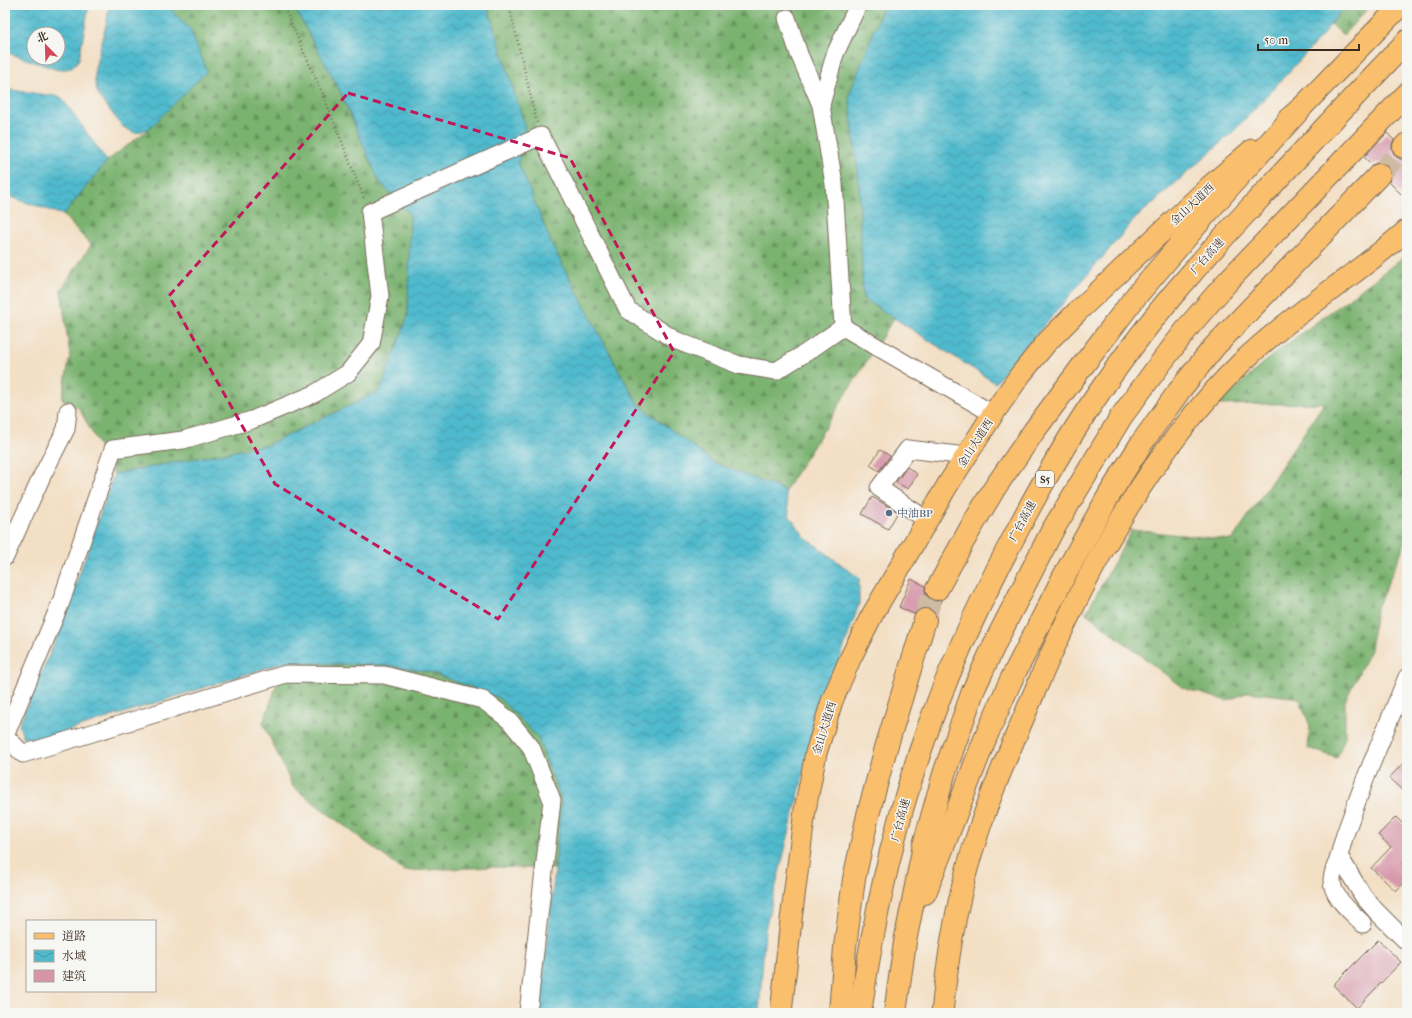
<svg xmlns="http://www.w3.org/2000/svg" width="1412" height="1018" font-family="'IM FELL French Canon','Noto Serif SC',serif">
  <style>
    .forest { fill: url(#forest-firs); stroke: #5a6e47 }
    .water { fill: url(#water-waves); stroke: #467276; fill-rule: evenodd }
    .building { fill: #d694a8 }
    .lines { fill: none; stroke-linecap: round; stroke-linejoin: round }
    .highway-tunnel { stroke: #cebba3; stroke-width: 22; stroke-dasharray: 22 11; stroke-linecap: butt }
    .minor-casing { stroke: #7b6958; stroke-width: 19 }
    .major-casing { stroke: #7b6958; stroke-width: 23 }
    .highway-casing { stroke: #7b6958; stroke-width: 24 }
    .path { stroke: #7b6958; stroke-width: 2.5; stroke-dasharray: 1 3; stroke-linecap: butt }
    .minor { stroke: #fff; stroke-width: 17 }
    .major { stroke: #f9bf6d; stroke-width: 21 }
    .highway { stroke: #f9bf6d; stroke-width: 22 }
    .marked { fill: none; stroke: #c2185b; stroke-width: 3; stroke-dasharray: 8 5; stroke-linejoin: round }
    .service-dot { fill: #5c6f8a; stroke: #f6f6f2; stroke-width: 1.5 }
    .labels { text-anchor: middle; stroke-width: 3; stroke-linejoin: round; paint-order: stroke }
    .shield { fill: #f6f6f2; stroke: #73675e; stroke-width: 1 }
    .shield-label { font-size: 10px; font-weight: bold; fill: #3b2a1e }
    .street-label { font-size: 11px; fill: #3b2a1e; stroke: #f6f6f2 }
    .service-label { font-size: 11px; fill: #4e5e75; stroke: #f6f6f2; text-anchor: start }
  </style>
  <defs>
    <pattern id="forest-firs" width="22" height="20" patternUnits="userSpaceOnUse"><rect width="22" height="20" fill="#7ab270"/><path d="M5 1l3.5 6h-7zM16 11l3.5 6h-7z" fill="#65915b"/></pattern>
    <pattern id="water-waves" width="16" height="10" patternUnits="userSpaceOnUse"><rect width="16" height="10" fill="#50bacd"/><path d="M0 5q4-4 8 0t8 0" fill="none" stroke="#4497a6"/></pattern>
  </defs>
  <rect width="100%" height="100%" fill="#f6f6f2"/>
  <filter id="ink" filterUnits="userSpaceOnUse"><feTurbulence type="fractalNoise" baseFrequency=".025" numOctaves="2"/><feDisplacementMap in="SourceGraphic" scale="8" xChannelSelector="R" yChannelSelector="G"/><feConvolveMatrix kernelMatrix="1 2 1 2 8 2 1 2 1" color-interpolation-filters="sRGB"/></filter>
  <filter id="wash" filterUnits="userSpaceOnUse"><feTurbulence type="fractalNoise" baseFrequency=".012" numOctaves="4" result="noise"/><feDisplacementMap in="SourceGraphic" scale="16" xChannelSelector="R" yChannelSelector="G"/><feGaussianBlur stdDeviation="0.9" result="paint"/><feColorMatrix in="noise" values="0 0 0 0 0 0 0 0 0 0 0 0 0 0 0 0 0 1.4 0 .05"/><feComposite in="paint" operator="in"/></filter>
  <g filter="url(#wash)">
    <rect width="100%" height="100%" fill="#f3dfc4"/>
    <g class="forest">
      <path d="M166 5H293L339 89 379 181 410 214 408 316 380 391 267 445 114 474 79 408 62 399 70 356 61 290 91 245 63 215 107 161 149 129 190 29Z"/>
      <path d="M487 5H884L849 95 859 181 863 298 894 318 785 491 713 462 638 404 618 369 553 247 518 162 525 126Z"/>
      <path d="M1345 5H1371L1343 35 1331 24Z"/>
      <path d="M1407 254V430L1404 433 1407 435V539L1376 610 1370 650 1345 701V737L1337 758 1308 748 1310 726 1299 698 1248 692 1227 701 1183 688 1086 613 1132 530 1232 540 1324 403 1217 405 1275 353 1375 279Z"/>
      <path d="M285 662 391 666 430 672 499 698 537 736 561 799 555 869 494 867 404 871 293 787 263 723Z"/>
    </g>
    <g class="water">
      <path d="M5 5H89L79 59 72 68 58 70 5 52ZM34 34H58V58H34Z"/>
      <path d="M109 5H166L190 29 207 71 149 129 135 133 123 127 98 95 95 83V68L107 21Z"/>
      <path d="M293 5H487L525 126 518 162 553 247 618 369 638 404 713 462 785 491 790 517 805 537 859 578V604L813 736 765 930 759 1013H539L555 869 561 799 537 736 499 698 430 672 391 666 285 662 32 742 23 737 19 724 60 630 114 474 267 445 380 391 408 316 410 214 379 181 339 89Z"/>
      <path d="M884 5H1345L1321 37 1233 132 1135 219 995 383 863 298 859 181 849 95Z"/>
      <path d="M5 89 61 97 107 161 63 215 5 195Z"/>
    </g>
    <g id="blocks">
      <g class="building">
        <path d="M1387 133 1394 140 1392 144V150L1395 156 1400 159H1407V200L1389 182 1391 178V172L1388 166 1382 163H1376L1372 165 1364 157Z"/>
        <path d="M880 450 890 456 879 471 870 465Z"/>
        <path d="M907 467 917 474 908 489 896 482Z"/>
        <path d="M872 497 898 512 888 529 862 514Z"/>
        <path d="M911 579 925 586V590L926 595 931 600 937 601 941 600 935 614 934 611 928 608H922L917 611 914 614 899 607Z"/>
        <path d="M1407 759V795L1389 778Z"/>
        <path d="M1396 817 1407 828V858L1402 864 1407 869V880L1396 891 1371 868 1391 847 1378 835Z"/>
        <path d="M1378 940 1401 962 1357 1008 1333 985Z"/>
      </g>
    </g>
  </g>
  <g filter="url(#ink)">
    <use href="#blocks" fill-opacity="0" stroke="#7b6958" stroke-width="1"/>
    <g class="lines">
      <g class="highway-tunnel">
        <path d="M1379 175 1404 147"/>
        <path d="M925 620 930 601 937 589"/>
      </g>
      <defs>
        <g id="minor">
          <path d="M787 18 799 54 821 105"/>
          <path d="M843 327 993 414"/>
          <path d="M927 520 879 488 908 449 966 456"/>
          <path d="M5 557 42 476 66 429 68 411"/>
          <path d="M1407 677 1366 777 1345 834 1339 856 1363 896 1376 911 1407 942"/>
          <path d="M1339 856C1337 863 1332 873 1332 880 1332 898 1352 912 1363 924"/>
          <path d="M528 1013 552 800 531 747 509 720 483 700 384 675 286 674 23 754 5 736 61 602 113 449 183 440 252 420 314 394 348 373 371 344 380 296 370 212 541 136 628 310 675 340 739 365 776 371 807 352 843 327 834 184 821 105 835 54 858 5"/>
        </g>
        <g id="major">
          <path d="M1288 119 1301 108 1401 5"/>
          <path d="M781 1013 791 920 805 810 816 753 832 701 850 659 871 617 947 486 993 414 1021 374 1047 342 1078 311 1209 187 1252 150"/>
          <path d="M942 1013C948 952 958 891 978 833 993 785 1015 739 1034 693 1085 574 1148 454 1241 363 1292 314 1354 277 1407 230"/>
        </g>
        <g id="highway">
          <path d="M1404 147 1407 144"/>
          <path d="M937 589 969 531 994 489 1034 431 1078 372 1136 296 1228 188 1301 108"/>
          <path d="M925 893 985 739 1010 682 1064 576 1109 495 1141 444 1179 391 1214 347 1379 175"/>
          <path d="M840 1013 845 947 854 879 868 815 886 748 925 620"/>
          <path d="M860 1013C873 923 892 832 922 746 947 671 980 601 1017 531 1043 481 1072 431 1105 384 1131 347 1159 310 1189 276 1215 245 1243 216 1270 187 1315 138 1361 89 1407 41"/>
          <path d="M895 1013 905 942 924 845 944 774 973 691 997 639 1052 531 1121 417 1157 368 1190 325 1229 280 1407 94"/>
        </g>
      </defs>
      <use href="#minor" class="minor-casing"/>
      <use href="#major" class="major-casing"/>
      <use href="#highway" class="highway-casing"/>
      <g class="path">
        <path d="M283 5 324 97 364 198"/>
        <path d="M509 5 537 123"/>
      </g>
      <use href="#minor" class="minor"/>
      <use href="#major" class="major"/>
      <use href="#highway" class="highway"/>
    </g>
  </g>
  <path class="marked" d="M348 93 570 158 674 352 498 619 275 484 169 296Z"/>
  <circle class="service-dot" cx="889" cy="513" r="4"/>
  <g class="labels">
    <rect class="shield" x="1036" y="471" width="18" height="16" rx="3"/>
    <g class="shield-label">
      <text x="1045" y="483">S5</text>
    </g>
    <g class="street-label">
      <text transform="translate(1192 204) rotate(-43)" y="4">金山大道西</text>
      <text transform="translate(1207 256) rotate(-48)" y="4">广台高速</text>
      <text transform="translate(975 443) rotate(-57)" y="4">金山大道西</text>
      <text transform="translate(1022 521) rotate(-62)" y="4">广台高速</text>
      <text transform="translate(824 728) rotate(-73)" y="4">金山大道西</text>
      <text transform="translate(900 820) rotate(-75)" y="4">广台高速</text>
    </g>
    <g class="service-label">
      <text x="897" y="517">中油BP</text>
    </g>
  </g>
  <rect width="1412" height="1018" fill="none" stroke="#f6f6f2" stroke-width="20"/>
  <rect x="26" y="920" width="130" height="72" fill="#f6f6f2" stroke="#aba49d"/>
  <rect x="34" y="933" width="20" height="6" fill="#f9bf6d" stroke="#aba49d"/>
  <text x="62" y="940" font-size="12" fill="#3b2a1e">道路</text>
  <rect x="34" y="950" width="20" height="12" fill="url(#water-waves)" stroke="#aba49d"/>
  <text x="62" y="960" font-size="12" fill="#3b2a1e">水域</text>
  <rect x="34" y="970" width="20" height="12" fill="#d694a8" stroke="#aba49d"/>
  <text x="62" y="980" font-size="12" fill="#3b2a1e">建筑</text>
  <g transform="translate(46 46) rotate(337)"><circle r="19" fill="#f6f6f2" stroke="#aba49d"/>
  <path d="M0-3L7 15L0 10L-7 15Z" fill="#d1495b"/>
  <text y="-6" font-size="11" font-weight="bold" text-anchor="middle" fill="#3b2a1e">北</text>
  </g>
  <path d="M1258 44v6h101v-6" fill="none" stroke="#3b2a1e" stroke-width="2"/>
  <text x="1264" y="44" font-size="12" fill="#3b2a1e" stroke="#f6f6f2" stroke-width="3" paint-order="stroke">50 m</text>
</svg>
